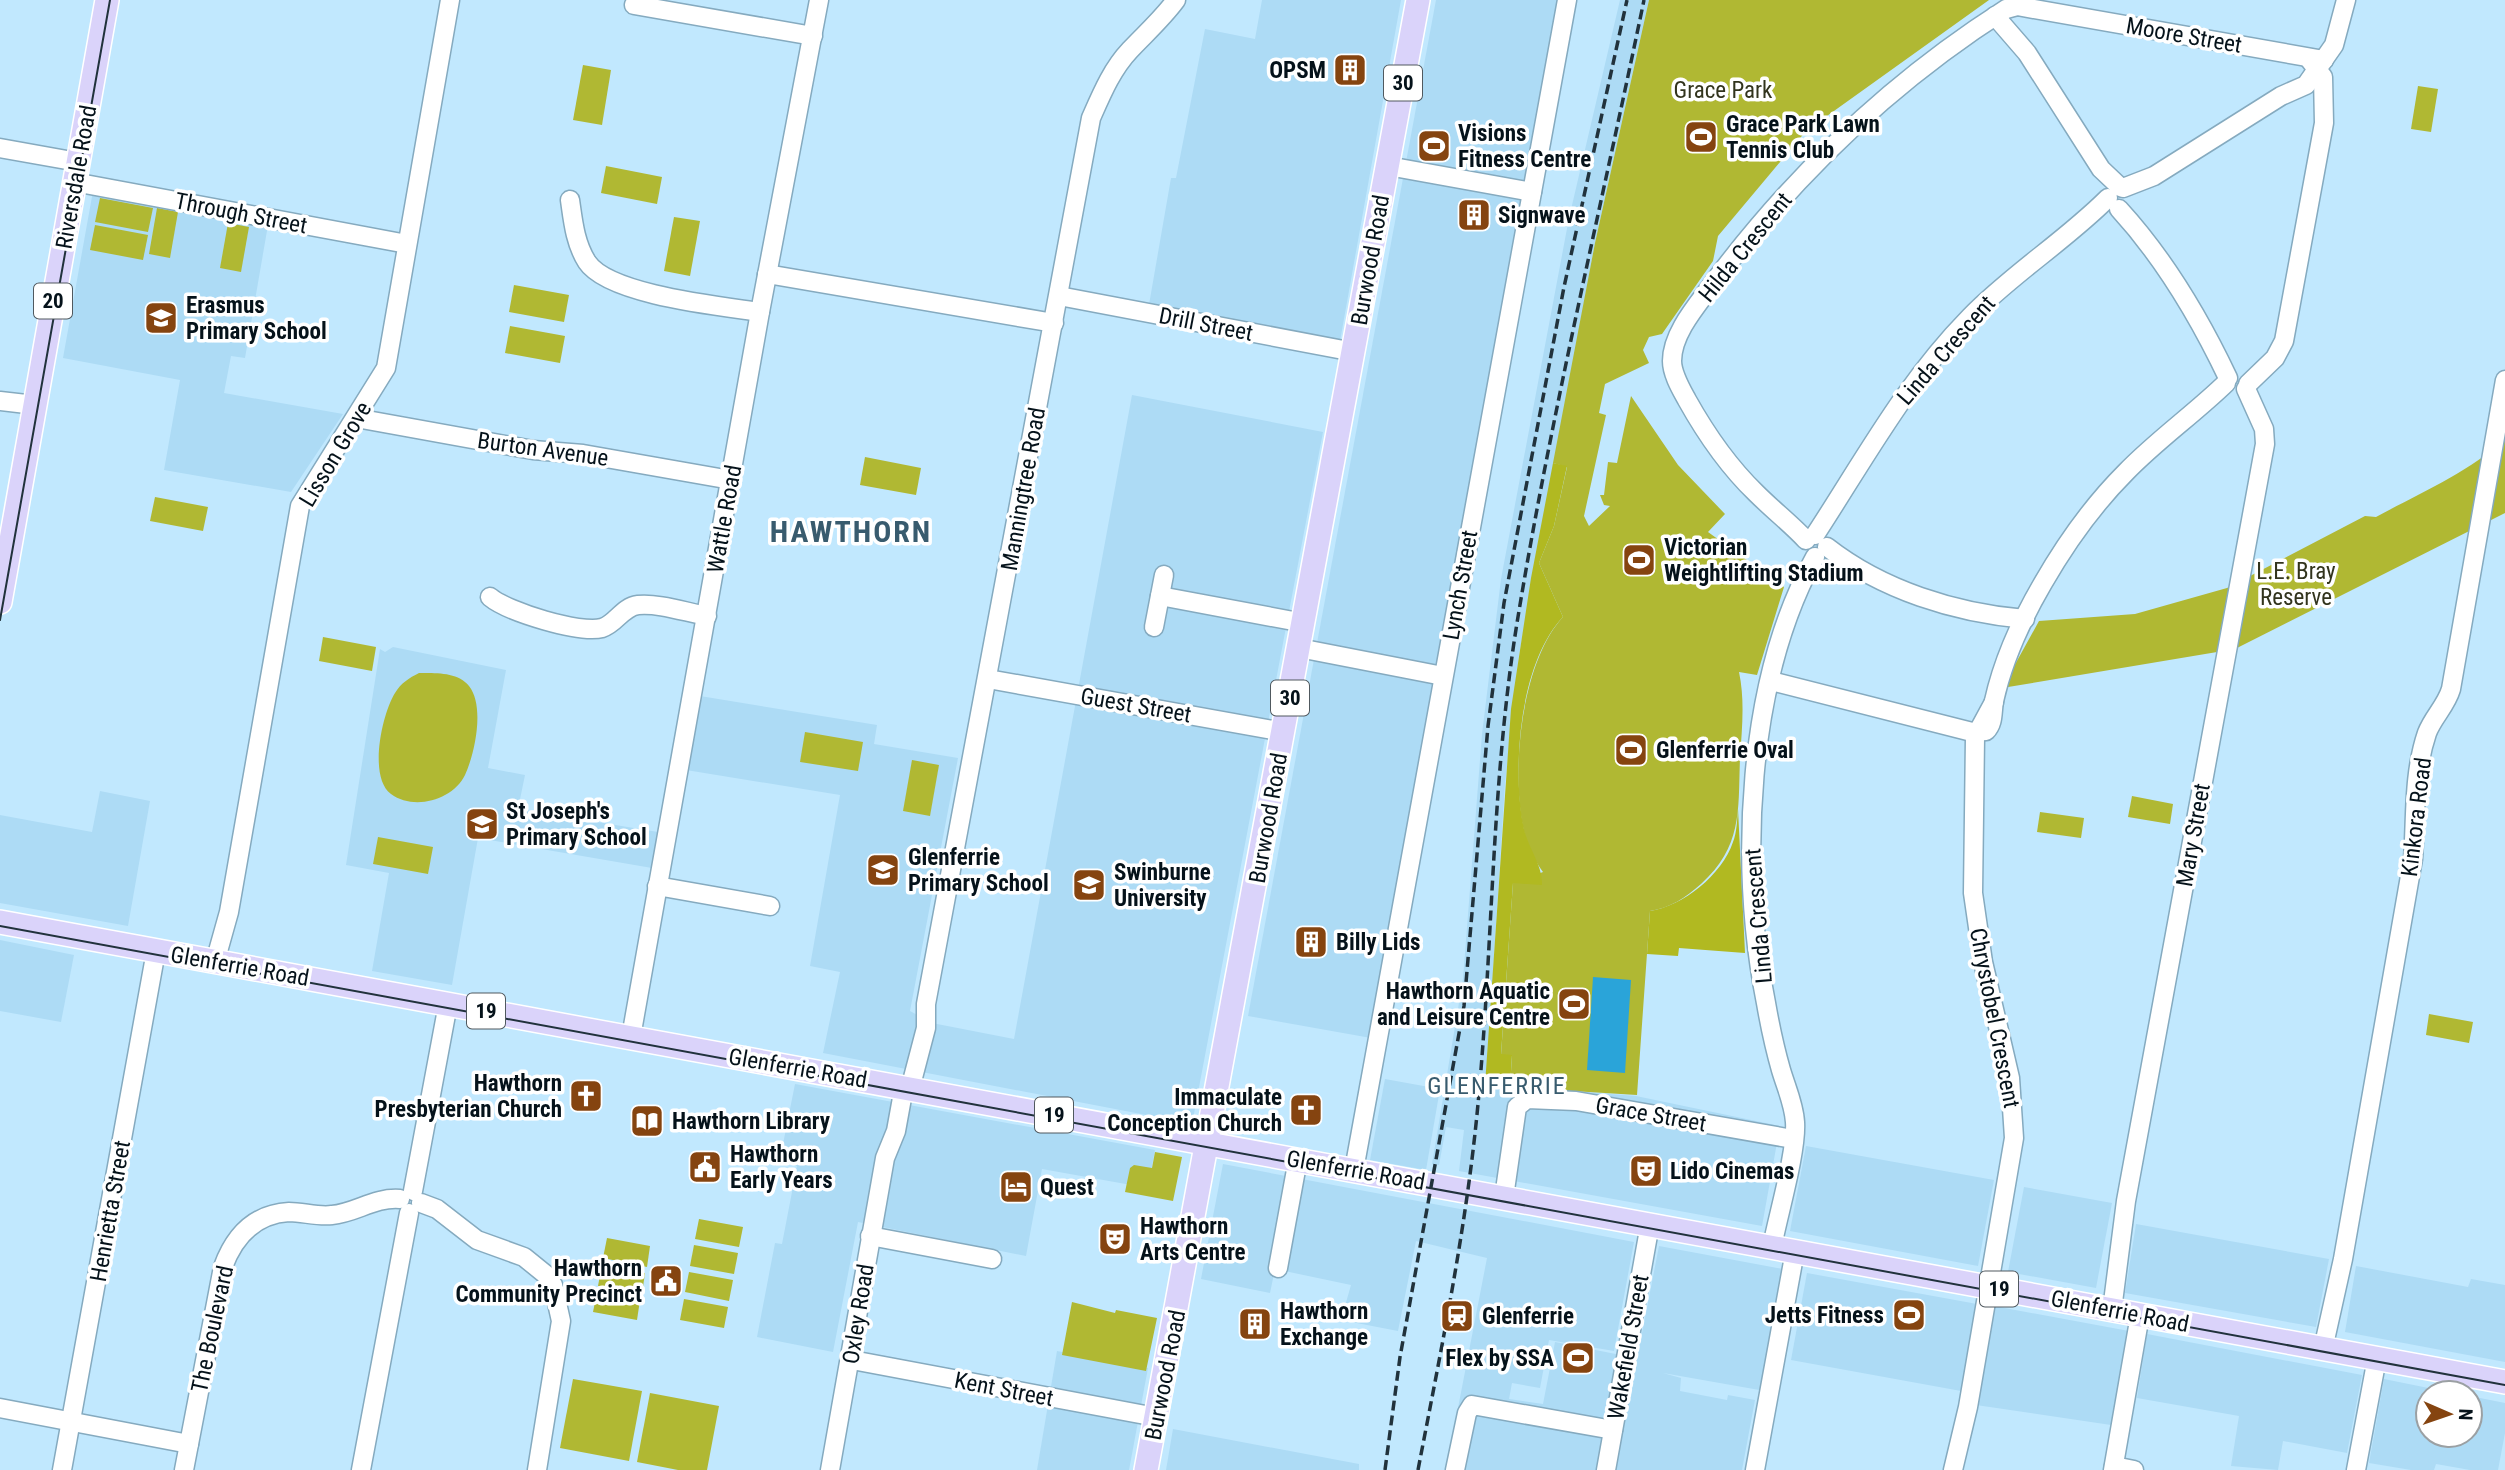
<svg xmlns="http://www.w3.org/2000/svg" width="2505" height="1470" font-family="'Roboto Condensed',sans-serif">
  <style>
    .built { fill: #addbf5 }
    .green { fill: #b0b833 }
    .forest { fill: #b1b921 }
    .water { fill: #2aa4d9 }
    .lines { fill: none; stroke-linecap: round; stroke-linejoin: round }
    .minor-casing { stroke: #85aabf; stroke-width: 21 }
    .major-casing { stroke: #fff; stroke-width: 26 }
    .minor { stroke: #fff; stroke-width: 18 }
    .major { stroke: #dad3fa; stroke-width: 23 }
    .tram { stroke: #21323c; stroke-width: 2 }
    .rail { stroke: #21323c; stroke-width: 3.5; stroke-dasharray: 10 5; stroke-linecap: butt }
    .labels { text-anchor: middle; stroke-width: 7; stroke-linejoin: round; paint-order: stroke }
    .shield { fill: #fff; stroke: #50595f; stroke-width: 2 }
    .shield-label { font-size: 21px; font-weight: bold; fill: #05121a }
    .street-label { font-size: 23px; fill: #05121a; stroke: #fff }
    .poi-label { font-size: 23px; font-weight: bold; fill: #05121a; stroke: #fff; text-anchor: start }
    .park-label { font-size: 23px; fill: #32341d; stroke: #fff }
    .neighbourhood-label { font-size: 24px; letter-spacing: 2px; fill: #385b6e; stroke: #fff }
    .district-label { font-size: 30px; font-weight: bold; letter-spacing: 2px; fill: #385b6e; stroke: #fff }
  </style>
  <rect width="100%" height="100%" fill="#c1e8fe"/>
  <g class="built">
    <path d="M1262 0H1401L1337 358 1146 322 1171 178H1176L1205 29 1255 39Z"/>
    <path d="M1436 0H1558L1371 1038 1248 1016Z"/>
    <path d="M1620 0H1649L1595 243 1519 655 1505 784 1486 1084 1636 1096 1780 1126 1762 1226 1459 1171 1464 1130 1446 1127 1439 1165 1432 1164 1463 979 1482 734 1501 579 1569 218Z"/>
    <path d="M93 191 268 225 245 358 231 356 224 393 343 414 291 492 164 470 180 380 63 358Z"/>
    <path d="M1132 395 1323 432 1193 1119 1188 1123 823 1053 840 972 810 966 840 795 686 770 700 696 877 725 874 744 958 758 910 1011 932 1023 1014 1039Z"/>
    <path d="M393 647 506 670 488 768 525 775 518 809 658 832 652 868 478 838 452 985 372 971 389 873 346 865 380 649 385 652Z"/>
    <path d="M100 791 150 801 128 926 0 903V815L92 832Z"/>
    <path d="M0 940 74 955 61 1022 0 1011Z"/>
    <path d="M1385 1079 1440 1089 1426 1170 1370 1160Z"/>
    <path d="M795 1084 1155 1150 1148 1188 1042 1169 1026 1256 858 1222 833 1352 757 1337 775 1243 782 1244 797 1166 780 1159Z"/>
    <path d="M1806 1146 1994 1180 1978 1266 1790 1231Z"/>
    <path d="M1223 1164 1634 1242 1614 1351 1549 1340 1540 1388 1512 1383 1509 1399 1543 1404 1555 1342 1636 1358V1364L1659 1246 1783 1269 1768 1344 1765 1391 1663 1373 1681 1378 1680 1391 1727 1400 1728 1395 1755 1400 1742 1470H1446L1487 1258 1416 1241 1398 1331 1341 1320 1351 1285 1275 1269 1270 1293 1201 1279Z"/>
    <path d="M2024 1187 2112 1203 2096 1288 2008 1272Z"/>
    <path d="M2136 1224 2329 1259 2316 1327 2125 1293Z"/>
    <path d="M2356 1266 2468 1287 2471 1279 2505 1285V1362L2345 1332Z"/>
    <path d="M1807 1273 1977 1304 1961 1391 1791 1360Z"/>
    <path d="M1994 1306 2129 1331 2111 1425 1976 1405Z"/>
    <path d="M2147 1334 2362 1375 2347 1453 2283 1441 2278 1470 2231 1466 2239 1416 2137 1398Z"/>
    <path d="M1057 1351 1148 1368 1129 1470H1037Z"/>
    <path d="M2384 1379 2453 1393H2428V1435H2470V1396L2505 1403V1433L2498 1470H2470L2436 1464 2434 1470H2411L2369 1463Z"/>
    <path d="M1173 1429 1359 1464V1470H1166Z"/>
  </g>
  <g class="green">
    <path d="M1649 0H1989L1806 131 1718 236 1713 261 1662 334 1649 337 1643 350 1649 363 1605 384 1599 413 1606 415 1584 516 1589 526 1610 506 1604 505 1600 495H1604L1608 462 1617 463 1631 396 1678 465 1725 514 1708 532 1784 587 1757 675 1739 672C1745 700 1742 729 1740 758 1738 810 1743 846 1701 884 1685 898 1670 908 1650 911L1637 1095 1510 1087 1512 1056 1501 1055 1513 883 1543 872C1536 862 1529 851 1526 839 1509 780 1520 663 1563 617L1539 563 1554 526 1567 467 1553 463 1595 243Z"/>
    <path d="M583 65 611 70 602 125 573 120Z"/>
    <path d="M2418 86 2438 89 2431 132 2411 129Z"/>
    <path d="M606 166 662 177 657 204 601 193Z"/>
    <path d="M100 198 153 208 148 232 95 222Z"/>
    <path d="M157 208 178 212 170 258 149 254Z"/>
    <path d="M674 217 700 221 690 276 664 271Z"/>
    <path d="M228 223 249 227 241 272 220 268Z"/>
    <path d="M95 225 148 235 143 260 90 250Z"/>
    <path d="M514 285 569 295 564 322 509 312Z"/>
    <path d="M510 326 565 336 560 363 505 353Z"/>
    <path d="M2505 439V513L2235 649 2002 688 2039 621 2135 614 2227 588 2365 516 2376 517C2420 493 2468 473 2505 439Z"/>
    <path d="M865 457 921 468 916 495 860 485Z"/>
    <path d="M155 497 208 507 203 531 150 521Z"/>
    <path d="M323 637 376 647 372 671 319 661Z"/>
    <path d="M419 673C436 673 458 672 469 686 485 706 475 753 465 775 453 800 414 811 391 794 368 777 382 714 395 693 401 683 409 678 419 673Z"/>
    <path d="M805 732 863 742 858 771 800 762Z"/>
    <path d="M912 760 939 765 930 816 903 811Z"/>
    <path d="M2132 796 2173 804 2170 824 2128 817Z"/>
    <path d="M2040 812 2084 818 2081 838 2037 832Z"/>
    <path d="M378 837 433 847 428 874 373 864Z"/>
    <path d="M2429 1014 2473 1022 2469 1043 2426 1035Z"/>
    <path d="M1155 1152 1182 1157 1173 1201 1125 1192 1130 1168 1134 1165 1152 1168Z"/>
    <path d="M699 1219 743 1227 739 1247 695 1239Z"/>
    <path d="M607 1238 650 1246 647 1267 603 1258Z"/>
    <path d="M694 1245 738 1253 734 1274 690 1266Z"/>
    <path d="M602 1265 645 1273 642 1294 598 1286Z"/>
    <path d="M689 1272 733 1280 729 1301 685 1292Z"/>
    <path d="M597 1292 640 1300 637 1320 593 1312Z"/>
    <path d="M684 1299 728 1307 724 1328 680 1320Z"/>
    <path d="M1072 1302 1115 1313 1116 1310 1157 1318 1146 1371 1062 1355Z"/>
    <path d="M573 1379 642 1391 629 1461 560 1448Z"/>
    <path d="M650 1393 719 1406 707 1470H678L637 1462Z"/>
  </g>
  <g class="forest">
    <path d="M1553 463 1567 466 1554 526 1539 563 1563 617C1520 662 1512 765 1523 824 1526 846 1543 864 1542 885L1513 883 1501 1054 1512 1055 1510 1087 1485 1085 1511 709 1531 578Z"/>
    <path d="M1738 809 1745 953 1679 948 1678 956 1647 954 1650 911C1683 906 1722 875 1733 842 1737 832 1737 820 1738 809Z"/>
  </g>
  <path class="water" d="M1593 977 1631 980 1625 1073 1587 1070Z"/>
  <g class="lines">
    <defs>
      <g id="minor">
        <path d="M634 5 813 36"/>
        <path d="M1995 16 2027 53 2101 169 2120 187"/>
        <path d="M0 148 78 162"/>
        <path d="M1388 166 1532 192"/>
        <path d="M74 182 407 244"/>
        <path d="M2123 188 2154 176 2281 96 2306 85 2334 45 2346 0"/>
        <path d="M570 200C573 221 575 243 587 262 609 295 720 306 760 312"/>
        <path d="M2119 209C2163 257 2200 319 2228 378"/>
        <path d="M767 274 1054 323"/>
        <path d="M1059 296 1354 352"/>
        <path d="M2248 384 2275 358 2284 341 2324 123 2323 77 2309 59"/>
        <path d="M0 401 35 405"/>
        <path d="M356 418 533 450 583 454 731 480"/>
        <path d="M1815 535C1864 460 1906 382 1970 317 2013 273 2065 241 2108 198"/>
        <path d="M1806 540C1791 524 1773 510 1756 493 1728 466 1706 434 1687 400 1681 389 1672 374 1672 361 1672 331 1701 301 1717 278 1798 171 1893 81 2006 9L2017 6 2324 60"/>
        <path d="M1827 547C1882 590 1955 613 2025 619"/>
        <path d="M1160 596 1304 623"/>
        <path d="M490 597C508 612 580 634 602 628 616 624 622 607 638 605 659 603 685 612 707 616"/>
        <path d="M1154 627 1164 575"/>
        <path d="M1299 648 1443 676"/>
        <path d="M988 679 1284 732"/>
        <path d="M1771 681 1972 732 1986 731C1994 723 1992 712 1994 701 2003 660 2022 619 2043 583 2066 543 2094 504 2126 472 2157 440 2194 414 2226 383"/>
        <path d="M657 886 770 906"/>
        <path d="M215 962 229 912 300 506 386 368 450 0"/>
        <path d="M631 1037 760 312 819 0"/>
        <path d="M910 1089 926 1028V1004L1091 118C1102 93 1112 69 1130 50 1146 33 1162 19 1176 0"/>
        <path d="M1354 1170 1567 0"/>
        <path d="M413 1191 448 1004"/>
        <path d="M1504 1197 1517 1107 1527 1099 1576 1101 1793 1139"/>
        <path d="M421 1203 437 1209 477 1240 524 1257 545 1274 553 1285 561 1321 537 1470"/>
        <path d="M870 1236 992 1259"/>
        <path d="M1772 1247C1778 1215 1797 1151 1795 1122 1794 1104 1786 1087 1781 1070 1775 1049 1770 1026 1766 1003 1739 866 1746 682 1815 557"/>
        <path d="M1278 1268 1298 1159"/>
        <path d="M2112 1310 2126 1201 2265 444 2264 429 2246 389"/>
        <path d="M2323 1349 2343 1259 2413 859C2416 817 2413 774 2427 733 2433 717 2446 706 2451 689L2505 380"/>
        <path d="M852 1360 1156 1417"/>
        <path d="M0 1408 189 1444"/>
        <path d="M2114 1466 2134 1470"/>
        <path d="M62 1470 156 951"/>
        <path d="M184 1470 223 1267C234 1237 254 1214 289 1212 303 1212 318 1217 332 1215 356 1213 374 1197 400 1199"/>
        <path d="M361 1470 409 1213"/>
        <path d="M830 1470 885 1158 896 1131 904 1087"/>
        <path d="M1455 1470 1467 1413 1472 1405 1613 1430"/>
        <path d="M1606 1470 1650 1224"/>
        <path d="M1755 1470 1795 1251"/>
        <path d="M1953 1470 1968 1407 2014 1138 2010 1078 1983 962 1973 893 1975 737 1994 702"/>
        <path d="M2113 1470 2140 1315"/>
        <path d="M2356 1470 2377 1358"/>
      </g>
      <g id="major">
        <path d="M0 602 107 0"/>
        <path d="M0 922 2505 1382"/>
        <path d="M1146 1470 1418 0"/>
      </g>
    </defs>
    <use href="#minor" class="minor-casing"/>
    <use href="#major" class="major-casing"/>
    <use href="#minor" class="minor"/>
    <use href="#major" class="major"/>
    <g class="tram">
      <path d="M0 620 110 0"/>
      <path d="M0 926 2505 1385"/>
    </g>
    <g class="rail">
      <path d="M1385 1470 1400 1357 1464 1006 1488 726 1504 603 1564 287 1627 0"/>
      <path d="M1418 1470C1442 1345 1468 1220 1479 1093 1493 937 1492 778 1517 623 1551 414 1601 208 1644 0"/>
    </g>
  </g>
  <defs>
    <symbol id="building-square" viewBox="-11 -11 22 22"><rect x="-9" y="-9" width="18" height="18" rx="4" fill="#854410" stroke="#fff"/><path d="M-4-6H4V6H1V3H-1V6H-4ZM-2.5-4.3h1.7v1.8h-1.7ZM.8-4.3h1.7v1.8H.8ZM-2.5-1h1.7V.8h-1.7ZM.8-1h1.7V.8H.8Z" fill="#fff"/></symbol>
    <symbol id="stadium-square" viewBox="-11 -11 22 22"><rect x="-9" y="-9" width="18" height="18" rx="4" fill="#854410" stroke="#fff"/><path d="M0-5a6.5 5 0 1 0 0 10a6.5 5 0 1 0 0-10ZM-3.5-1.8h7v3.6h-7Z" fill="#fff"/></symbol>
    <symbol id="school-square" viewBox="-11 -11 22 22"><rect x="-9" y="-9" width="18" height="18" rx="4" fill="#854410" stroke="#fff"/><path d="M0-5L7-2L0 1L-7-2ZM-4 1L0 2.5L4 1V4Q0 6-4 4Z" fill="#fff"/></symbol>
    <symbol id="university-square" viewBox="-11 -11 22 22"><rect x="-9" y="-9" width="18" height="18" rx="4" fill="#854410" stroke="#fff"/><path d="M0-5L7-2L0 1L-7-2ZM-4 1L0 2.5L4 1V4Q0 6-4 4Z" fill="#fff"/></symbol>
    <symbol id="church-square" viewBox="-11 -11 22 22"><rect x="-9" y="-9" width="18" height="18" rx="4" fill="#854410" stroke="#fff"/><path d="M-1.2-6h2.4v3.5h3.3v2.4h-3.3V6h-2.4V-.1h-3.3v-2.4h3.3Z" fill="#fff"/></symbol>
    <symbol id="library-square" viewBox="-11 -11 22 22"><rect x="-9" y="-9" width="18" height="18" rx="4" fill="#854410" stroke="#fff"/><path d="M-6-4Q-3-5.5-.7-3.5V5Q-3 3-6 4ZM6-4Q3-5.5 .7-3.5V5Q3 3 6 4Z" fill="#fff"/></symbol>
    <symbol id="civic-square" viewBox="-11 -11 22 22"><rect x="-9" y="-9" width="18" height="18" rx="4" fill="#854410" stroke="#fff"/><path d="M-.6-6.5H3V-4.5H.6V-3L4-1V1h2V6H-6V1h2V-1L-.6-3ZM-1.2 2.5V6h2.4V2.5Z" fill="#fff"/></symbol>
    <symbol id="theatre-square" viewBox="-11 -11 22 22"><rect x="-9" y="-9" width="18" height="18" rx="4" fill="#854410" stroke="#fff"/><path d="M-5-5.5Q0-4 5-5.5V0Q5 5 0 6Q-5 5-5 0ZM-3.3-2.5H-1v1.5H-3.3ZM1-2.5H3.3v1.5H1ZM-2.8 1Q0 5.5 2.8 1Z" fill="#fff"/></symbol>
    <symbol id="hotel-square" viewBox="-11 -11 22 22"><rect x="-9" y="-9" width="18" height="18" rx="4" fill="#854410" stroke="#fff"/><path d="M-6-4.5h1.5V1H6V5H4.5V3h-9V5H-6ZM-4 0a1.8 1.8 0 1 1 3.6 0ZM.5 0V-2.5h3Q6-2.5 6 0Z" fill="#fff"/></symbol>
    <symbol id="station-square" viewBox="-11 -11 22 22"><rect x="-9" y="-9" width="18" height="18" rx="4" fill="#854410" stroke="#fff"/><path d="M-3-6H3Q5-6 5-4V2Q5 4 3 4L4.5 6H3L1.5 4h-3L-3 6H-4.5L-3 4Q-5 4-5 2V-4Q-5-6-3-6ZM-3.5-4v3h7v-3ZM-3.5 1v1.5H-2V1ZM2 1v1.5H3.5V1Z" fill="#fff"/></symbol>
  </defs>
  <g fill-rule="evenodd">
    <use href="#building-square" x="1331" y="51" width="38" height="38"/>
    <use href="#stadium-square" x="1682" y="118" width="38" height="38"/>
    <use href="#stadium-square" x="1415" y="127" width="38" height="38"/>
    <use href="#building-square" x="1455" y="196" width="38" height="38"/>
    <use href="#school-square" x="142" y="299" width="38" height="38"/>
    <use href="#stadium-square" x="1620" y="541" width="38" height="38"/>
    <use href="#stadium-square" x="1612" y="731" width="38" height="38"/>
    <use href="#school-square" x="463" y="805" width="38" height="38"/>
    <use href="#school-square" x="864" y="851" width="38" height="38"/>
    <use href="#university-square" x="1070" y="866" width="38" height="38"/>
    <use href="#building-square" x="1292" y="923" width="38" height="38"/>
    <use href="#stadium-square" x="1555" y="985" width="38" height="38"/>
    <use href="#church-square" x="567" y="1077" width="38" height="38"/>
    <use href="#church-square" x="1287" y="1091" width="38" height="38"/>
    <use href="#library-square" x="628" y="1102" width="38" height="38"/>
    <use href="#civic-square" x="686" y="1148" width="38" height="38"/>
    <use href="#theatre-square" x="1627" y="1152" width="38" height="38"/>
    <use href="#hotel-square" x="997" y="1168" width="38" height="38"/>
    <use href="#theatre-square" x="1096" y="1220" width="38" height="38"/>
    <use href="#civic-square" x="647" y="1262" width="38" height="38"/>
    <use href="#stadium-square" x="1890" y="1296" width="38" height="38"/>
    <use href="#station-square" x="1438" y="1297" width="38" height="38"/>
    <use href="#building-square" x="1236" y="1305" width="38" height="38"/>
    <use href="#stadium-square" x="1559" y="1339" width="38" height="38"/>
  </g>
  <g class="labels">
    <g class="shield">
      <rect x="1384" y="65.5" width="38" height="35" rx="5"/>
      <rect x="34" y="283.5" width="38" height="35" rx="5"/>
      <rect x="1271" y="680.5" width="38" height="35" rx="5"/>
      <rect x="467" y="993.5" width="38" height="35" rx="5"/>
      <rect x="1035" y="1097.5" width="38" height="35" rx="5"/>
      <rect x="1980" y="1271.5" width="38" height="35" rx="5"/>
    </g>
    <g class="shield-label">
      <text x="1403" y="90">30</text>
      <text x="53" y="308">20</text>
      <text x="1290" y="705">30</text>
      <text x="486" y="1018">19</text>
      <text x="1054" y="1122">19</text>
      <text x="1999" y="1296">19</text>
    </g>
    <g class="street-label">
      <text transform="translate(2184 35) rotate(10)" y="8">Moore Street</text>
      <text transform="translate(76 177) rotate(-80)" y="8">Riversdale Road</text>
      <text transform="translate(241 213) rotate(11)" y="8">Through Street</text>
      <text transform="translate(1745 247) rotate(-51)" y="8">Hilda Crescent</text>
      <text transform="translate(1370 260) rotate(-80)" y="8">Burwood Road</text>
      <text transform="translate(1206 324) rotate(11)" y="8">Drill Street</text>
      <text transform="translate(1946 350) rotate(-49)" y="8">Linda Crescent</text>
      <text transform="translate(543 449) rotate(8)" y="8">Burton Avenue</text>
      <text transform="translate(335 454) rotate(-59)" y="8">Lisson Grove</text>
      <text transform="translate(1023 489) rotate(-80)" y="8">Manningtree Road</text>
      <text transform="translate(724 519) rotate(-80)" y="8">Wattle Road</text>
      <text transform="translate(1460 585) rotate(-80)" y="8">Lynch Street</text>
      <text transform="translate(1136 705) rotate(10)" y="8">Guest Street</text>
      <text transform="translate(2416 817) rotate(-83)" y="8">Kinkora Road</text>
      <text transform="translate(1268 818) rotate(-80)" y="8">Burwood Road</text>
      <text transform="translate(2193 835) rotate(-80)" y="8">Mary Street</text>
      <text transform="translate(1758 916) rotate(-95)" y="8">Linda Crescent</text>
      <text transform="translate(240 966) rotate(10)" y="8">Glenferrie Road</text>
      <text transform="translate(1995 1018) rotate(79)" y="8">Chrystobel Crescent</text>
      <text transform="translate(798 1068) rotate(10)" y="8">Glenferrie Road</text>
      <text transform="translate(1651 1114) rotate(10)" y="8">Grace Street</text>
      <text transform="translate(1356 1170) rotate(10)" y="8">Glenferrie Road</text>
      <text transform="translate(110 1211) rotate(-80)" y="8">Henrietta Street</text>
      <text transform="translate(2120 1311) rotate(11)" y="8">Glenferrie Road</text>
      <text transform="translate(858 1314) rotate(-81)" y="8">Oxley Road</text>
      <text transform="translate(212 1329) rotate(-78)" y="8">The Boulevard</text>
      <text transform="translate(1628 1347) rotate(-80)" y="8">Wakefield Street</text>
      <text transform="translate(1165 1375) rotate(-79)" y="8">Burwood Road</text>
      <text transform="translate(1004 1389) rotate(11)" y="8">Kent Street</text>
    </g>
    <g class="poi-label">
      <text x="1326" y="78" text-anchor="end">OPSM</text>
      <text x="1726" y="132">Grace Park Lawn<tspan x="1726" dy="26">Tennis Club</tspan></text>
      <text x="1458" y="141">Visions<tspan x="1458" dy="26">Fitness Centre</tspan></text>
      <text x="1498" y="223">Signwave</text>
      <text x="186" y="313">Erasmus<tspan x="186" dy="26">Primary School</tspan></text>
      <text x="1664" y="555">Victorian<tspan x="1664" dy="26">Weightlifting Stadium</tspan></text>
      <text x="1656" y="758">Glenferrie Oval</text>
      <text x="506" y="819">St Joseph's<tspan x="506" dy="26">Primary School</tspan></text>
      <text x="908" y="865">Glenferrie<tspan x="908" dy="26">Primary School</tspan></text>
      <text x="1114" y="880">Swinburne<tspan x="1114" dy="26">University</tspan></text>
      <text x="1336" y="950">Billy Lids</text>
      <text x="1550" y="999" text-anchor="end">Hawthorn Aquatic<tspan x="1550" dy="26">and Leisure Centre</tspan></text>
      <text x="562" y="1091" text-anchor="end">Hawthorn<tspan x="562" dy="26">Presbyterian Church</tspan></text>
      <text x="1282" y="1105" text-anchor="end">Immaculate<tspan x="1282" dy="26">Conception Church</tspan></text>
      <text x="672" y="1129">Hawthorn Library</text>
      <text x="730" y="1162">Hawthorn<tspan x="730" dy="26">Early Years</tspan></text>
      <text x="1670" y="1179">Lido Cinemas</text>
      <text x="1040" y="1195">Quest</text>
      <text x="1140" y="1234">Hawthorn<tspan x="1140" dy="26">Arts Centre</tspan></text>
      <text x="642" y="1276" text-anchor="end">Hawthorn<tspan x="642" dy="26">Community Precinct</tspan></text>
      <text x="1280" y="1319">Hawthorn<tspan x="1280" dy="26">Exchange</tspan></text>
      <text x="1884" y="1323" text-anchor="end">Jetts Fitness</text>
      <text x="1482" y="1324">Glenferrie</text>
      <text x="1554" y="1366" text-anchor="end">Flex by SSA</text>
    </g>
    <g class="park-label">
      <text x="1723" y="98">Grace Park</text>
      <text x="2296" y="579">L.E. Bray<tspan x="2296" dy="26">Reserve</tspan></text>
    </g>
    <g class="neighbourhood-label">
      <text x="1497" y="1094">GLENFERRIE</text>
    </g>
    <g class="district-label">
      <text x="851" y="542">HAWTHORN</text>
    </g>
  </g>
  <g transform="translate(2449 1414) rotate(92)"><circle r="33" fill="#ffffff" stroke="#9ba0a3" stroke-width="2"/>
  <path d="M0-5L12 26L0 18L-12 26Z" fill="#854410"/>
  <text y="-10" font-size="19" font-weight="bold" text-anchor="middle" fill="#05121a">N</text>
  </g>
</svg>
